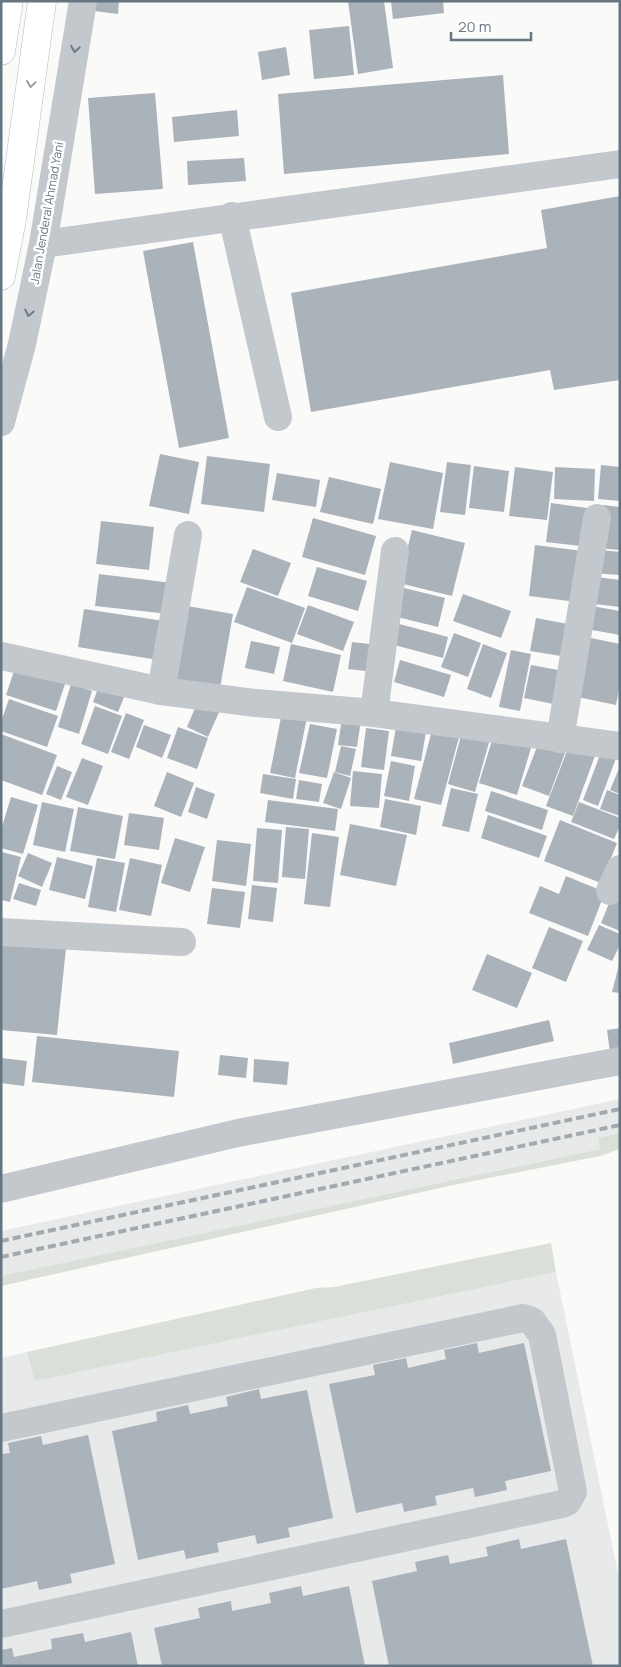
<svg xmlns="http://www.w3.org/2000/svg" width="621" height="1667" font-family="Manrope,sans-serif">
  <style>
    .built { fill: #e8e9e9 }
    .green { fill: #dadfd7 }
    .building { fill: #aab3b9 }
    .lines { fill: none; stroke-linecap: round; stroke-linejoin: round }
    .highway-casing { stroke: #b4b9bd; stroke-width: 29 }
    .minor { stroke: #c3c8cc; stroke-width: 28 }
    .highway { stroke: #fff; stroke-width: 28 }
    .rail { stroke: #a2aab0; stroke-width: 4; stroke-dasharray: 8 4; stroke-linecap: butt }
    .oneway { stroke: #6a7a87 }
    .oneway2 { stroke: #939fa8 }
    .labels { text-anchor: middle; stroke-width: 5; stroke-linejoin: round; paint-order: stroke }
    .street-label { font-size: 12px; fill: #657683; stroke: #fff }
  </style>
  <rect width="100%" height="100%" fill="#fafaf8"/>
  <g class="built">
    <path d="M620 1099V1133L598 1138 600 1149 1 1276V1231Z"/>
    <path d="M556 1272 620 1583V1666H1V1358L27 1352 34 1380 45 1379Z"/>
  </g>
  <g class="green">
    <path d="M620 1133V1149L600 1156 458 1184 1 1286V1276L600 1149 598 1138Z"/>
    <path d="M551 1243 556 1272 45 1379 34 1380 27 1352 316 1288 334 1287Z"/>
  </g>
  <g class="building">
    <path d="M95 1H119L118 14 94 11Z"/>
    <path d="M348 1H384L393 68 358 74Z"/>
    <path d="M391 1H443L444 13 393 19Z"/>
    <path d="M349 26 354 75 314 79 309 30Z"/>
    <path d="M286 47 290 75 262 80 258 52Z"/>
    <path d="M503 75 509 154 284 174 278 94Z"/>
    <path d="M155 93 163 189 95 194 88 98Z"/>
    <path d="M237 110 239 136 174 142 172 117Z"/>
    <path d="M244 158 246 181 188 185 187 161Z"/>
    <path d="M620 196V380L554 390 550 370 311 412 291 293 547 248 541 210Z"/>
    <path d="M193 242 229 438 179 448 143 251Z"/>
    <path d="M160 454 199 462 189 514 149 506Z"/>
    <path d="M207 456 270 464 264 512 201 504Z"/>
    <path d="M390 462 443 473 433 529 378 519Z"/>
    <path d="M447 462 471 465 465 515 440 512Z"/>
    <path d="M601 465 620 467V501L598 499Z"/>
    <path d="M474 466 509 471 504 512 469 508Z"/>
    <path d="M515 467 553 472 547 520 509 516Z"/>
    <path d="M555 467 595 469 594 501 554 499Z"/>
    <path d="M277 473 320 480 316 507 272 500Z"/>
    <path d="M329 477 381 489 373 524 320 512Z"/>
    <path d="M551 503 594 509 589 547 546 542Z"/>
    <path d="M603 505 620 507V550L598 548Z"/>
    <path d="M313 518 376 536 365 575 302 557Z"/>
    <path d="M101 521 154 527 149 570 96 564Z"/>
    <path d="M412 530 465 543 452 596 399 583Z"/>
    <path d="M535 545 583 551 577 602 529 596Z"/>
    <path d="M253 549 291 563 278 596 240 582Z"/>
    <path d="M592 549 620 552V575L590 573Z"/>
    <path d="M317 567 367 581 358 611 308 596Z"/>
    <path d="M99 574 172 583 169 614 95 606Z"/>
    <path d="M589 576 620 580V607L586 603Z"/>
    <path d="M396 586 445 598 438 627 389 615Z"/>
    <path d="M247 587 305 608 292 643 234 622Z"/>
    <path d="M463 594 511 611 501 638 453 621Z"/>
    <path d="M308 605 354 622 343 651 297 634Z"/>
    <path d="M586 605 620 611V635L581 628Z"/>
    <path d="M187 606 233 614 220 688 174 680Z"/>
    <path d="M84 609 164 621 158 660 78 647Z"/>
    <path d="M536 618 573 625 567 657 530 651Z"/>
    <path d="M392 622 448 637 443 658 387 643Z"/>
    <path d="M454 633 481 643 468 677 441 667Z"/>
    <path d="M581 636 620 644V685L616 705 568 695Z"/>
    <path d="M251 641 280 647 274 674 245 668Z"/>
    <path d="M352 642 379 645 375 672 348 669Z"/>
    <path d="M291 644 341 655 333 692 283 681Z"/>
    <path d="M483 644 507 653 491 698 467 689Z"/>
    <path d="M511 650 531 654 520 711 499 707Z"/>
    <path d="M400 660 451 675 444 697 394 682Z"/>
    <path d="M17 662 67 678 56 711 6 695Z"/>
    <path d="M531 665 569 672 563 706 524 698Z"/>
    <path d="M101 680 127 690 118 712 93 702Z"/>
    <path d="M71 684 92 691 79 734 58 727Z"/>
    <path d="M9 699 58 716 47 747 1 731V722Z"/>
    <path d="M198 701 220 710 208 737 187 727Z"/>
    <path d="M95 706 122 716 108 754 81 744Z"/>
    <path d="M283 707 308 712 295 778 270 773Z"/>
    <path d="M343 711 362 713 357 747 338 745Z"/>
    <path d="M126 713 144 720 129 759 111 752Z"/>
    <path d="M397 721 427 726 421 761 391 756Z"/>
    <path d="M310 724 337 729 327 778 299 773Z"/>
    <path d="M144 725 171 735 162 758 136 747Z"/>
    <path d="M178 727 208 738 197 769 167 758Z"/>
    <path d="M366 728 389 731 384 770 361 767Z"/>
    <path d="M432 730 459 737 441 805 414 799Z"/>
    <path d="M462 732 490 739 475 792 448 784Z"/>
    <path d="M1 734 57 755 42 795 1 780Z"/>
    <path d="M493 737 531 748 517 795 479 783Z"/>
    <path d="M570 743 596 753 573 816 546 806Z"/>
    <path d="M538 744 565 753 549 796 522 786Z"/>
    <path d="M341 746 356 749 350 776 335 772Z"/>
    <path d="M603 747 618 753 598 806 583 800Z"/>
    <path d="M82 758 103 766 88 805 66 797Z"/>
    <path d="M391 761 415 766 409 801 384 796Z"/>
    <path d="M57 766 72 772 61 800 46 794Z"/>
    <path d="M620 766V794L610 790Z"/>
    <path d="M353 771 382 774 379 808 350 806Z"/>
    <path d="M167 772 194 783 181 817 154 806Z"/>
    <path d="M334 772 351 778 341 809 323 803Z"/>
    <path d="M263 774 296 779 293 799 260 793Z"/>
    <path d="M299 780 322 784 319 802 296 799Z"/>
    <path d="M196 787 215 794 207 819 188 812Z"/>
    <path d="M451 788 478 794 469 832 442 826Z"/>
    <path d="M607 790 620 795V816L600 809Z"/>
    <path d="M491 791 548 810 542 830 485 811Z"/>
    <path d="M11 797 38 805 23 854 1 848V830Z"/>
    <path d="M385 799 421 806 416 835 380 827Z"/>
    <path d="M268 800 338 809 335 831 265 822Z"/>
    <path d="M42 802 74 809 65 852 33 845Z"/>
    <path d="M579 802 620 818V826L614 839 571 822Z"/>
    <path d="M78 807 123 816 115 859 70 851Z"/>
    <path d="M129 813 164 818 159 850 124 845Z"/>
    <path d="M488 815 547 836 539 858 481 838Z"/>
    <path d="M560 820 617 843 601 883 544 861Z"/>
    <path d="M350 824 407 835 396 886 340 875Z"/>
    <path d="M286 827 309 829 305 879 282 877Z"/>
    <path d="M257 828 282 830 278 883 253 881Z"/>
    <path d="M312 833 339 837 330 907 304 904Z"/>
    <path d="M175 838 205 847 190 892 161 883Z"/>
    <path d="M217 840 251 844 246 886 212 881Z"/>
    <path d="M2 852 21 857 10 902 1 900Z"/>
    <path d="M28 853 52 863 42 887 18 876Z"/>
    <path d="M57 857 93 866 85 899 49 890Z"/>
    <path d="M97 858 125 863 116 912 88 907Z"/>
    <path d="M130 858 162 865 151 916 119 910Z"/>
    <path d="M566 876 605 892 588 936 529 913 540 886 559 894Z"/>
    <path d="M19 883 41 890 36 906 13 899Z"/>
    <path d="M252 885 277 888 273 922 248 919Z"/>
    <path d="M212 888 245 892 240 928 207 924Z"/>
    <path d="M612 896 620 899V931L601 923Z"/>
    <path d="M599 925 620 934V945L612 961 587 950Z"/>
    <path d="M549 927 583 941 566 982 532 968Z"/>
    <path d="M1 942 66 948 57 1035 1 1030Z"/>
    <path d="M487 954 532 973 517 1008 472 990Z"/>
    <path d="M620 961V993L612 992Z"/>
    <path d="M549 1020 554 1041 453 1064 449 1043Z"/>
    <path d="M620 1028V1052L610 1053 607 1030Z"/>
    <path d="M37 1036 179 1051 174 1097 32 1082Z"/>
    <path d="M220 1055 248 1058 246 1078 218 1075Z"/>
    <path d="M1 1058 27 1061 24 1086 1 1083Z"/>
    <path d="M254 1059 289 1062 287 1085 253 1082Z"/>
    <path d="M477 1343 479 1353 524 1343 551 1471 505 1481 507 1490 475 1497 473 1488 435 1496 437 1505 404 1512 402 1503 356 1513 329 1384 375 1375 373 1365 406 1358 408 1368 446 1359 444 1350Z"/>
    <path d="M259 1389 261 1399 307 1390 333 1518 288 1528 290 1537 257 1544 255 1535 217 1543 219 1552 186 1559 184 1550 138 1560 112 1431 157 1421 156 1412 188 1405 190 1414 228 1406 226 1397Z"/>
    <path d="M88 1435 115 1564 70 1574 72 1583 39 1590 37 1581 1 1589V1454L10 1453 8 1443 41 1436 43 1445Z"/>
    <path d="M519 1539 521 1549 566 1539 593 1666H389L372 1581 417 1571 415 1562 448 1555 450 1564 488 1556 486 1547Z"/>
    <path d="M301 1586 303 1596 349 1586 365 1666H162L154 1628 200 1618 198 1608 231 1601 232 1611 271 1603 269 1593Z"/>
    <path d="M131 1632 138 1666H1V1650L12 1648 14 1657 52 1649 51 1639 83 1633 85 1642Z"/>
  </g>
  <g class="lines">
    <defs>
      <g id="highway">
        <path d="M1 51 9 1"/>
        <path d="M1 276 12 219 42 1"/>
      </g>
    </defs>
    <use href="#highway" class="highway-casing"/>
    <g class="minor">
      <path d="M232 216 278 417"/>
      <path d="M43 244 620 164"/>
      <path d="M1 422 22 344 43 244 83 1"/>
      <path d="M1 656 161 691 256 703 374 713 620 746"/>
      <path d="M161 691 188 535"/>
      <path d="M374 713 395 551"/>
      <path d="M560 739 597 518"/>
      <path d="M610 891 620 869"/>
      <path d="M1 932 182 942"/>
      <path d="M1 1189 238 1133 620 1061"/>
      <path d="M1 1428 523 1318 532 1321 542 1335 573 1492 567 1502 562 1504 1 1624"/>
    </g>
    <use href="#highway" class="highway"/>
    <g class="rail">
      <path d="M1 1241 620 1109"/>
      <path d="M1 1257 620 1125"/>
    </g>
  </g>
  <defs><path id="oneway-chevron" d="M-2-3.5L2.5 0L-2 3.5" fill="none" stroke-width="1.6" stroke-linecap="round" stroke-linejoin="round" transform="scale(1.25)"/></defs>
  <g class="oneway">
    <use href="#oneway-chevron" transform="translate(75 49) rotate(99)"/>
    <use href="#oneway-chevron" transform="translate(29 313) rotate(102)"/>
  </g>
  <use class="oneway2" href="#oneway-chevron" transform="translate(31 84) rotate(98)"/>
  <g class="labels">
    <g class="street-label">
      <text transform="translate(47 213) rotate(-80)" y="4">Jalan Jenderal Ahmad Yani</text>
    </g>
  </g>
  <rect width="621" height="1667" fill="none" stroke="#657683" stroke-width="5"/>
  <path d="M451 32v8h80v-8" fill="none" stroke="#657683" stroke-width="2.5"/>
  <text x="458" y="32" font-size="15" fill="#657683" stroke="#ffffff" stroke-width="4" paint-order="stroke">20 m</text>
</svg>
